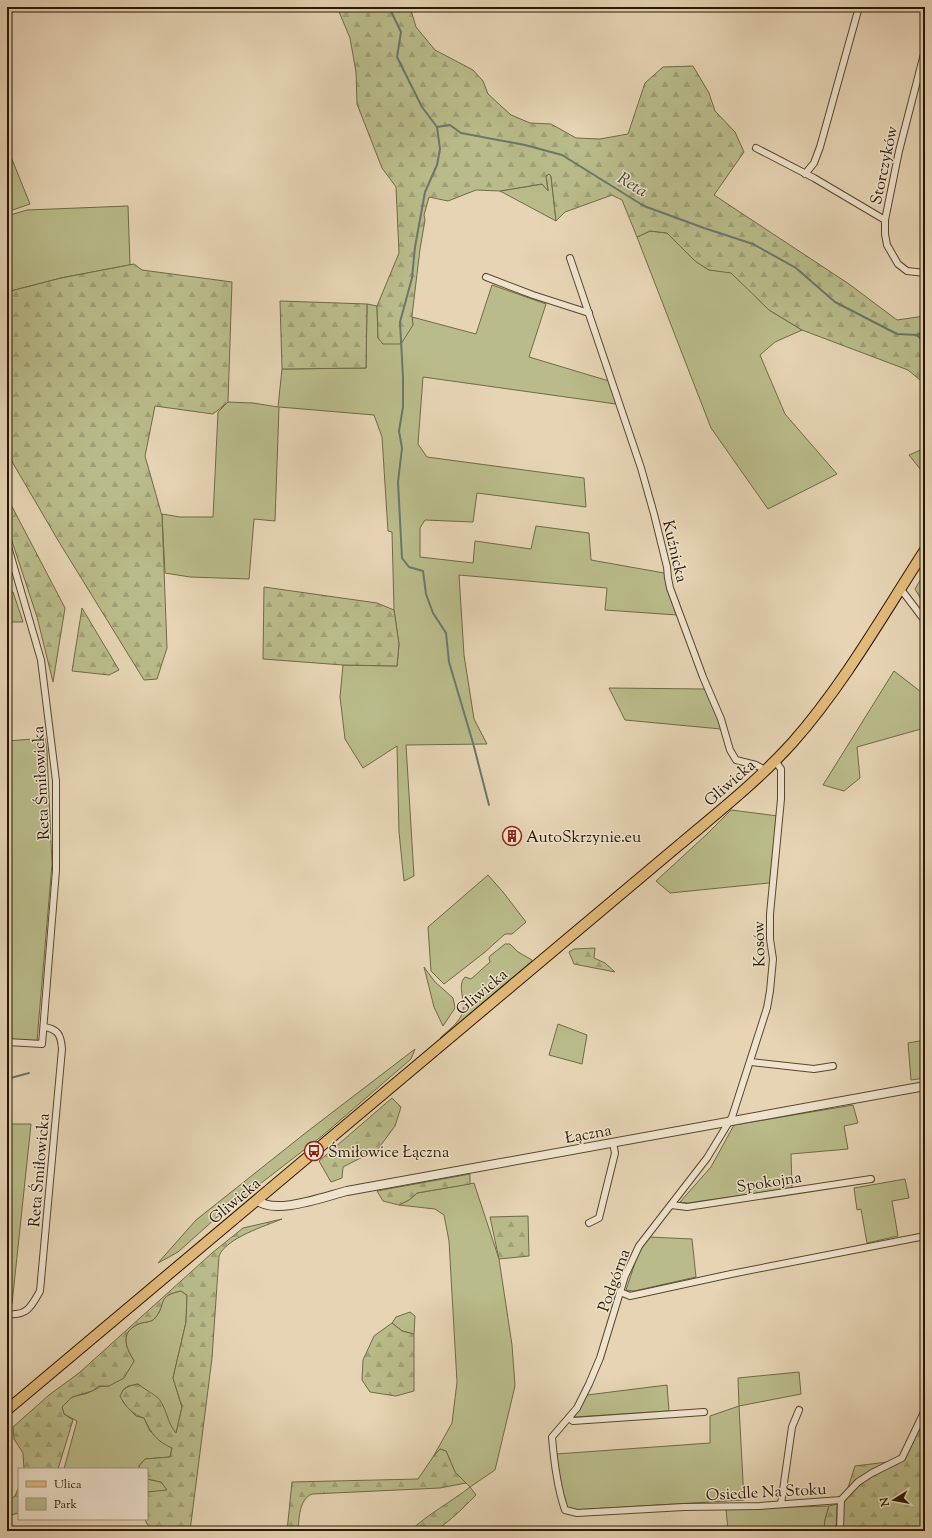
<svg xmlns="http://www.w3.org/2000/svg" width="932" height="1538" font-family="'Sorts Mill Goudy',serif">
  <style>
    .green { fill: #b9bc8a; stroke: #706a46 }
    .forest { fill: url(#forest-firs); stroke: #706a46 }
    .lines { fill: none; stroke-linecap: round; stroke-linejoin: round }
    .stream { stroke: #6b776d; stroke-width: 2 }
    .minor-casing { stroke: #57472e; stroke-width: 8 }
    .tertiary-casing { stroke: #57472e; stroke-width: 10 }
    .primary-casing { stroke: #271802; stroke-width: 12 }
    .minor { stroke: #efe3ce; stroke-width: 6 }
    .tertiary { stroke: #efe3ce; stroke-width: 8 }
    .primary { stroke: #e3ba7a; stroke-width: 10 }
    .labels { text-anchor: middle; stroke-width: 3; stroke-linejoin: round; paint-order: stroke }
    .street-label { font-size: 16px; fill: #271802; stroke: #efe3ce }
    .poi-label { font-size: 16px; fill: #271802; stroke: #efe3ce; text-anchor: start }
    .water-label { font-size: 17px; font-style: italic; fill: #494838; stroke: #efe3ce }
  </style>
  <defs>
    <pattern id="forest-firs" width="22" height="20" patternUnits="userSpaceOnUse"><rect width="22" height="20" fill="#b9bc8a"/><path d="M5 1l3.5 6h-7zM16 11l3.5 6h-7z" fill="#9fa175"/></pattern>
  </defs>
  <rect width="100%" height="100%" fill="#e6d4b4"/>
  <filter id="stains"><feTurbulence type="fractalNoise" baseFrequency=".005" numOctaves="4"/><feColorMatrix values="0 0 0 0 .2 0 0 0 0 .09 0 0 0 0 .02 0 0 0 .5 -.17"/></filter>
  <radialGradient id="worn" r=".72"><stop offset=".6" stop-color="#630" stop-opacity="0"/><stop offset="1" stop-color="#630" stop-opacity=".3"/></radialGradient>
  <g class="green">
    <path d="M7 147 30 204 7 212Z"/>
    <path d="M549 174 551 176 556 221 500 191 542 184 548 190 546 176Z"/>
    <path d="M128 206 130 265 61 278 7 292V216L27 210Z"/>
    <path d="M650 231 667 233 695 261 709 270 731 272 769 310 802 330 775 342 760 355 785 414 837 474 768 509 711 428 637 237Z"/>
    <path d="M492 285 546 304 529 357 609 381 616 404 423 377 418 444 427 457 584 478 586 507 477 493 473 522 425 520 420 528V557L473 563 475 541 531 549 536 526 589 533 591 560 664 573 668 589 677 615 605 610 607 588 459 575 464 655 474 719 487 744 406 745 414 876 404 881 399 832 397 746 363 768 345 739 340 697 343 665 397 666 399 644 394 610 392 532 388 531 382 437 374 415 279 407 275 521 254 519 249 579 190 577 165 573 162 514 180 517H213L218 412 228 402 253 403 278 407 282 369 366 368 367 304 377 306 378 338 413 325 412 317 476 334Z"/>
    <path d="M925 448V475L909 455Z"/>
    <path d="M7 592H13L23 622H7Z"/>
    <path d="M894 671 925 695V721L921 729 857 747 860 778 844 791 823 785Z"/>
    <path d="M609 688 705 689 719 720 721 729 625 720Z"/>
    <path d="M45 738 47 750 52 864 37 1041 7 1039V741Z"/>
    <path d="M731 810 778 816 775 879 769 883 670 893 656 881 706 835Z"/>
    <path d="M488 875 503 892 526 922 512 934H505L485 952 444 984 431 971 428 927Z"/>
    <path d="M505 944H510L518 952 532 960V961L441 1038H440C447 1031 458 1024 462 1014 467 1002 456 986 465 977L471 979 490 962 489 958 490 956Z"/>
    <path d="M424 967 435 982 453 998 455 1008 443 1026 434 1007Z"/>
    <path d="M558 1024 587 1035 582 1064 549 1055Z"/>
    <path d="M925 1040V1078L911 1080 908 1043Z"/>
    <path d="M415 1049 411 1059 322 1136 216 1218 178 1252 158 1263 196 1220 308 1131Z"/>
    <path d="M853 1105 858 1123 844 1126 848 1149 791 1154 792 1188 688 1203 680 1202 711 1167 734 1125Z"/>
    <path d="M10 1124H31L12 1304H7V1126Z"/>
    <path d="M905 1179 909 1198 892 1201 898 1236 867 1243 861 1209 857 1210 854 1188Z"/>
    <path d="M474 1183 499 1259 512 1345 515 1386 495 1470 470 1487 455 1472 446 1451 440 1449 433 1457 452 1423 457 1382 449 1241 444 1215 435 1209 399 1205 409 1200 417 1193Z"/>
    <path d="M649 1237 692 1239 696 1277 634 1291 626 1290 641 1245Z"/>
    <path d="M181 1291 187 1295 186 1322 173 1378 182 1407 176 1434 168 1423 165 1411 148 1392 138 1384 128 1386 123 1390V1402L136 1416 144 1418 150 1431 172 1448 170 1457 145 1459 139 1466 140 1469H64L77 1421 64 1414 62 1407C73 1392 78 1398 92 1391 101 1387 98 1386 109 1386L129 1368 134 1361C124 1345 120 1331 141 1323 146 1322 152 1322 155 1318 167 1304 155 1296 181 1291Z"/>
    <path d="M410 1312 415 1316 414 1334 402 1331 392 1323 396 1317Z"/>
    <path d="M799 1372 801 1394 739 1406 744 1500 572 1510 565 1505 556 1454 710 1443V1416L739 1406 738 1378Z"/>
    <path d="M667 1385 669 1411 574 1417 587 1395Z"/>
    <path d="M147 1479 161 1482 168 1491 147 1492Z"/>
    <path d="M829 1506 825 1520 824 1531H728L726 1509Z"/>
  </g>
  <g class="forest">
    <path d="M337 7H410L416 27 435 50 473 70 483 81 488 94 511 115 530 123 551 124 576 138 600 139 628 134 645 83 663 67 693 66 709 93 715 111 735 132 744 152 714 195 849 284 897 320 925 316V384L908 370 802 330 769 310 731 273 709 270 695 261 667 233 650 231 637 237 622 200 612 195 565 212 556 221 551 176 549 174 546 176 548 191 542 184 500 191 476 190 448 201 429 197 424 215 425 220 420 249 412 316 413 325 401 344H383L378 338 377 306 399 253 396 187 382 168 357 104 356 72 350 38Z"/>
    <path d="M134 264 142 270 232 282 228 402 213 414 155 406 145 456 162 516 167 648 157 679 144 680 59 542 7 453V292L61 278Z"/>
    <path d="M280 301 367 304 366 368 282 369Z"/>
    <path d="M7 497 65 608 53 682 37 617 7 526Z"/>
    <path d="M925 572V603H923L915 589Z"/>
    <path d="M264 587 377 603 394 610 399 644 397 666 343 665 263 659Z"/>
    <path d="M82 608 119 670 109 675 72 671Z"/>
    <path d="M595 948 594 958 605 963 615 972 574 964 569 952 574 949Z"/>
    <path d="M392 1098 401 1107 395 1126 378 1149 343 1167 342 1178 331 1182 319 1161Z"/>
    <path d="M470 1174V1184L417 1193 409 1200 399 1205 383 1201 377 1191Z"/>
    <path d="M528 1216 529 1256 499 1259 490 1217Z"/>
    <path d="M282 1219C265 1226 226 1238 219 1256L212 1358 190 1531H156L147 1524 145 1519H147V1492L167 1490 161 1482 147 1479V1469H140L139 1466 145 1459 170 1457 172 1448C156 1441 152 1434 144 1418 133 1415 125 1406 120 1396 124 1387 128 1386 138 1384 144 1389 154 1394 159 1399 167 1409 167 1423 176 1433L182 1407 173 1378 186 1322 187 1295 181 1291C156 1296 167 1304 155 1318 152 1322 146 1322 141 1323 120 1331 124 1345 134 1361L124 1378 109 1386H99L92 1391 72 1397 62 1407 64 1414 73 1420 58 1469H24L23 1453 14 1439 13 1427 49 1395 79 1373 212 1253 243 1228Z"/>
    <path d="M392 1323 402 1331 414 1334V1391L396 1396 370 1392 362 1380 363 1360 374 1336Z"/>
    <path d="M925 1407V1531H843L841 1509 855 1466 904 1460 922 1411Z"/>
    <path d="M440 1449 446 1451 455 1472 466 1483 440 1488 312 1494C299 1499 299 1519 298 1531H287L292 1482 418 1479 433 1457Z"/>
    <path d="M19 1486V1513L7 1516 8 1501 15 1496Z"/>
    <path d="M470 1487 476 1495C467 1504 443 1529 432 1531 425 1532 417 1531 410 1531 428 1514 451 1502 470 1487Z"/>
    <path d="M837 1504 836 1531H824L825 1520 829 1506Z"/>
  </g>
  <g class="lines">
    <g class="stream">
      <path d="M389 7 401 32 397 57 422 107 437 127 440 149 437 165 425 192 415 247 412 278 400 322 403 378V407L399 431 402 448 398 482 402 558 409 567 423 571 426 594 433 613 446 633 449 662 473 743 489 805"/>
      <path d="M437 127 450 125 461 133 525 145 562 155 644 206 704 228 753 244 796 268 835 302 897 334 917 335 925 343"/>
      <path d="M917 335 925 332"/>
      <path d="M7 1079 29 1073"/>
    </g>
    <defs>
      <g id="minor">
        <path d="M925 50 899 151 885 220V234L887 245 898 264 907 271 925 273"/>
        <path d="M756 148 814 178 885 220"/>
        <path d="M805 174 814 163 820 147 859 7"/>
        <path d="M570 258 641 468 654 514 667 567 668 578 670 588 703 677 721 719 730 750 736 760 756 765 765 770"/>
        <path d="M486 277 533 295 589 313"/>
        <path d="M7 543 41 660 56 781V870L42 1044 7 1042"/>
        <path d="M900 588 925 621"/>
        <path d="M775 761 781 769V799L770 914V939L773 959 770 991 767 1008 732 1117 707 1158 639 1246 625 1276 600 1358 589 1384 577 1408 552 1437C554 1462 557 1487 565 1510L577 1513 684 1507 760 1506 841 1500 858 1482 872 1473 902 1458 925 1410"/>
        <path d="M751 1062 814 1069 833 1066"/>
        <path d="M671 1205 687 1207 871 1179"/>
        <path d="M589 1223 599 1218 615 1153 613 1143"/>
        <path d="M620 1292 630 1296 731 1274 925 1236"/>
        <path d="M7 1314C27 1316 31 1307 40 1291L62 1049C61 1035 58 1029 44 1027"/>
        <path d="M569 1418 573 1421 704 1412"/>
        <path d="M781 1504 792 1427 799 1410"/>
        <path d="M840 1531 841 1500"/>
      </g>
      <path id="tertiary" d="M257 1200C274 1216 326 1196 347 1191L925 1086"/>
      <path id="primary" d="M7 1410 678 846C717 813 758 781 793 742 844 684 883 615 925 550"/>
    </defs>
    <use href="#minor" class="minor-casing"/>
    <use href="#tertiary" class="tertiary-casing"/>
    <use href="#primary" class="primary-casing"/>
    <use href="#minor" class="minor"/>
    <use href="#tertiary" class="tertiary"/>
    <use href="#primary" class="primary"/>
  </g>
  <defs>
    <symbol id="building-ring" viewBox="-11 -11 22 22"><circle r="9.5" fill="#efe3ce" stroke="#8f2418" stroke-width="1.5"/><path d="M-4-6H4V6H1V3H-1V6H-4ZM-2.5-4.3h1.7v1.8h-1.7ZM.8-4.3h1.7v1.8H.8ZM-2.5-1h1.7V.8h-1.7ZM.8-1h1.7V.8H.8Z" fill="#8f2418"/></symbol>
    <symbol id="bus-ring" viewBox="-11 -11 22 22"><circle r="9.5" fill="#efe3ce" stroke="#8f2418" stroke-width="1.5"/><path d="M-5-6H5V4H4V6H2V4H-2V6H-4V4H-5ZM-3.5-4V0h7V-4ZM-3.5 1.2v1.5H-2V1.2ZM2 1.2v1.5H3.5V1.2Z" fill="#8f2418"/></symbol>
  </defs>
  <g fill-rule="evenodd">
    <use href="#building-ring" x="501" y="825" width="22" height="22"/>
    <use href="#bus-ring" x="303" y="1140" width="22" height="22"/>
  </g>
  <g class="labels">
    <g class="street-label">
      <text transform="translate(883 165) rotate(-78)" y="6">Storczyków</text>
      <text transform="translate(676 551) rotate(77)" y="6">Kuźnicka</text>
      <text transform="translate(729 782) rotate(-41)" y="6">Gliwicka</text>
      <text transform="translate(40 783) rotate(-93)" y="6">Reta Śmiłowicka</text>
      <text transform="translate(758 944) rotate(-91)" y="6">Kosów</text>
      <text transform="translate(481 991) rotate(-40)" y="6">Gliwicka</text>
      <text transform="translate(588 1133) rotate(-10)" y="6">Łączna</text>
      <text transform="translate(38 1170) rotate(-85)" y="6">Reta Śmiłowicka</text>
      <text transform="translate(769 1181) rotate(-9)" y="6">Spokojna</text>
      <text transform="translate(234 1200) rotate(-40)" y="6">Gliwicka</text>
      <text transform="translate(613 1280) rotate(-70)" y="6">Podgórna</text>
      <text transform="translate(766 1491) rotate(-3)" y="6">Osiedle Na Stoku</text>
    </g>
    <g class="poi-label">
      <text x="526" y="842">AutoSkrzynie.eu</text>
      <text x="328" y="1157">Śmiłowice Łączna</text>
    </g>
    <g class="water-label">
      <text transform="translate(633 184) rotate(31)" y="6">Reta</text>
    </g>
  </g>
  <rect width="932" height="1538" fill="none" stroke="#e6d4b4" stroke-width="24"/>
  <rect x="8" y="8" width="916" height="1522" fill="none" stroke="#271802" stroke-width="2"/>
  <rect x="12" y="12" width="908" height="1514" fill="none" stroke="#271802"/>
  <rect x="18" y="1468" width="130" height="52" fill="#efe3ce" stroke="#9f927c"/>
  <rect x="26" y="1481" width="20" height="6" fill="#e3ba7a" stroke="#9f927c"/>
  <text x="54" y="1488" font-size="12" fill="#271802">Ulica</text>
  <rect x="26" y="1498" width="20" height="12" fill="#b9bc8a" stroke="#9f927c"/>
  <text x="54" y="1508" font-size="12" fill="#271802">Park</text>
  <g transform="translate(894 1500) rotate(259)" stroke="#efe3ce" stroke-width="3" paint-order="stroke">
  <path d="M0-3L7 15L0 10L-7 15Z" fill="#271802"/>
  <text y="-6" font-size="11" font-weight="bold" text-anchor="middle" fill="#271802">N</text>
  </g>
  <rect width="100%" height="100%" filter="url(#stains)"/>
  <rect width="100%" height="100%" fill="url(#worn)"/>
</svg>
